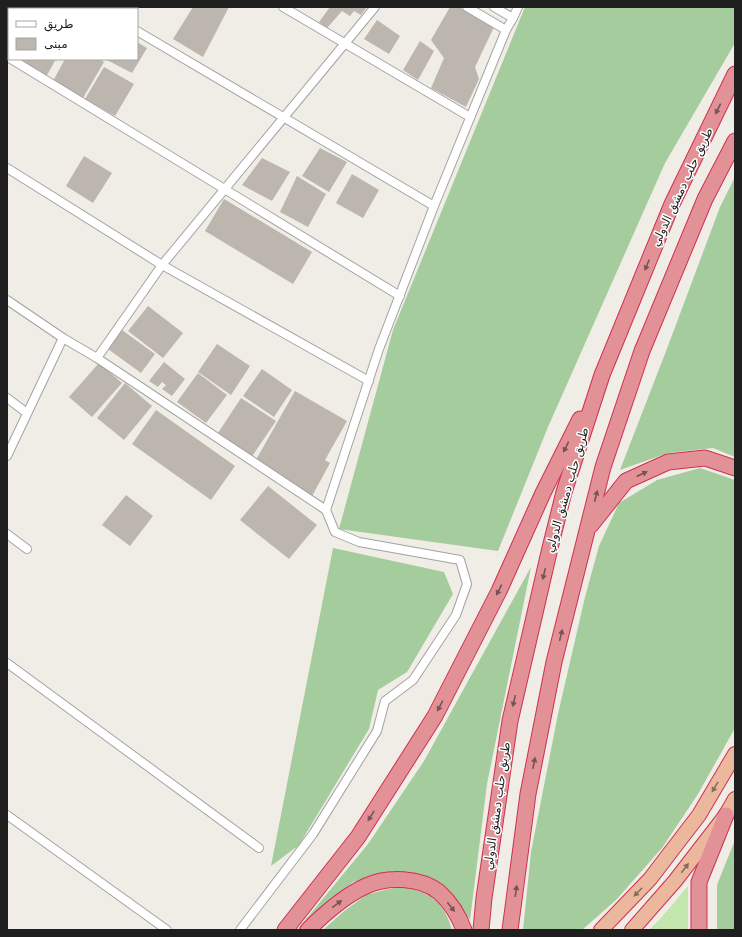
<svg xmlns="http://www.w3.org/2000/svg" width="742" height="937" font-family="'DejaVu Sans','Noto Sans Arabic',sans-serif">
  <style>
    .grass { fill: #c3e6af }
    .forest { fill: #a5cc9d }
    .building { fill: #bcb6af }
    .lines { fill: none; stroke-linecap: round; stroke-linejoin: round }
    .minor-casing { stroke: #a3a3a3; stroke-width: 10 }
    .trunk-casing { stroke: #d02f53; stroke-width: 16 }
    .motorway-casing { stroke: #d02f53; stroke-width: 17 }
    .minor { stroke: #fff; stroke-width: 8 }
    .trunk { stroke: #ecb89d; stroke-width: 14 }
    .motorway { stroke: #e29297; stroke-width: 15 }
    .oneway { fill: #775355 }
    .oneway2 { fill: #866c5e }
    .labels { text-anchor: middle; stroke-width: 3; stroke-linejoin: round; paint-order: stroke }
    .street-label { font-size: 12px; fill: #1f1f1f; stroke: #fff }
  </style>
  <rect width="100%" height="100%" fill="#efede6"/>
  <path class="grass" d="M688 886V930H649L661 918Z"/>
  <g class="forest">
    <path d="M525 7H735V43L665 163 548 427 498 551 339 529 393 330Z"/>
    <path d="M735 177V457L713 448 668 453 620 470 668 346 720 207Z"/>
    <path d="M700 468 735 480V728L698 794 662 848 616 900 582 930H523L531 852 558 714 585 597 599 546 619 503 657 480Z"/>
    <path d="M333 548 444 572 453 594 407 672 378 690 369 729 299 845 271 866Z"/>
    <path d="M531 567 487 784 470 920 452 897 396 872 353 882 318 910 300 930H297L368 844 424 761Z"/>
    <path d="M735 840V930H717V885Z"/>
    <path d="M406 887C411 889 416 890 421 892 438 898 448 914 452 930H323L343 912 366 895 388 889Z"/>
  </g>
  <g class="building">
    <path d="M193 7H229L203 57 173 39Z"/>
    <path d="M330 7H367L361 15 354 11 350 16 342 11 327 28 319 22Z"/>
    <path d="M450 7H459L494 27 475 67 479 79 466 107 431 88 444 58 431 40Z"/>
    <path d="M377 20 400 36 389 54 364 39Z"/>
    <path d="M420 41 434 51 418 80 403 70Z"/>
    <path d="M137 42 147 48 132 73 105 59H137Z"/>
    <path d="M14 59H56L46 77Z"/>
    <path d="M65 59H99L104 62 83 98 53 81Z"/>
    <path d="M104 67 134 84 115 116 85 99Z"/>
    <path d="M320 148 347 162 329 192 302 176Z"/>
    <path d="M84 156 112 173 93 203 66 186Z"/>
    <path d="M262 158 290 172 272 201 242 185Z"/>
    <path d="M352 174 379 190 363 218 336 203Z"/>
    <path d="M297 176 326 194 308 227 280 212Z"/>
    <path d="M224 199 312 252 293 284 205 231Z"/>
    <path d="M148 306 183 333 163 358 128 331Z"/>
    <path d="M122 330 155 354 141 373 108 349Z"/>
    <path d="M217 344 250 366 231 395 198 372Z"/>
    <path d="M164 362 185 379 172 396 162 389 166 385 162 382 158 387 149 381Z"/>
    <path d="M99 363 122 383 92 417 69 397Z"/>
    <path d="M262 369 292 390 274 417 243 396Z"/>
    <path d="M198 373 227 395 206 423 177 402Z"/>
    <path d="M125 383 152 406 124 440 97 418Z"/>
    <path d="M295 391 347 421 325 460 330 463 311 498 253 465Z"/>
    <path d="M241 398 276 421 249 461 214 439Z"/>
    <path d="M156 410 235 466 211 500 132 444Z"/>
    <path d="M268 486 317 525 289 559 240 520Z"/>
    <path d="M126 495 153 516 130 546 102 525Z"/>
  </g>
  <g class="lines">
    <defs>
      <g id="minor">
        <path d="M96 7 100 9"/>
        <path d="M283 7 470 117"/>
        <path d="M467 7 506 30"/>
        <path d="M494 7 513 18"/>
        <path d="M20 9 21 7"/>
        <path d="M7 29 9 26"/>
        <path d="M137 31 434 206"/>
        <path d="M11 59 400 296"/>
        <path d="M7 168 162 265 369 381"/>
        <path d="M7 300 63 338"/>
        <path d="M97 358 326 510"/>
        <path d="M7 398 27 413"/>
        <path d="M7 456 63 338 97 358 162 265 375 7"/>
        <path d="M7 534 27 549"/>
        <path d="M7 663 259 848"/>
        <path d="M7 815 167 930"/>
        <path d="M240 930 313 834 377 731 385 701 413 680 456 615 467 584 460 560 359 542 335 532 326 510 379 349 434 206 506 30 513 18 518 7"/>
      </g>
      <g id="trunk">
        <path d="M601 930 650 879 699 815 735 754"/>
        <path d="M632 930 675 881 726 815 735 799"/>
      </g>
      <g id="motorway">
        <path d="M591 525 626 481 668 462 705 458 735 468"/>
        <path d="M285 930 358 837 435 716 499 591 543 493 580 419"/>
        <path d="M308 930C325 913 344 896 366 886 387 876 420 877 439 892 450 902 459 916 464 930"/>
        <path d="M481 930 484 898 510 721 550 548 564 492 602 375 672 204 735 74"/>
        <path d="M510 930 528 794 554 662 603 467 642 351 705 199 735 141"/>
        <path d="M699 930V882L726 815"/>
      </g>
    </defs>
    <use href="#minor" class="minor-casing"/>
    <use href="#trunk" class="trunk-casing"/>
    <use href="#motorway" class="motorway-casing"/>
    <use href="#minor" class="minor"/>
    <use href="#trunk" class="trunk"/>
    <use href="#motorway" class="motorway"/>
  </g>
  <defs><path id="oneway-solid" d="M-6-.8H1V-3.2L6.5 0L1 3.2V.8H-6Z"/></defs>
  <g class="oneway">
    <use href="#oneway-solid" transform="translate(718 109) rotate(116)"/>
    <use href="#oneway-solid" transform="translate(647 265) rotate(112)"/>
    <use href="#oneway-solid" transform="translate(566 447) rotate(116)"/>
    <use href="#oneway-solid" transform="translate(642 474) rotate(-25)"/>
    <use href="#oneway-solid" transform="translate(596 496) rotate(-76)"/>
    <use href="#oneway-solid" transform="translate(544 574) rotate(103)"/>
    <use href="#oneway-solid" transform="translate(499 590) rotate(116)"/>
    <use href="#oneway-solid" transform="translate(561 635) rotate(-76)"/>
    <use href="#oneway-solid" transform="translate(514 701) rotate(103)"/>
    <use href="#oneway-solid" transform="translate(440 706) rotate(117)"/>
    <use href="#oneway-solid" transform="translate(534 763) rotate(-79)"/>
    <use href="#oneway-solid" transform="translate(371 816) rotate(122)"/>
    <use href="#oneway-solid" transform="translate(516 891) rotate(-82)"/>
    <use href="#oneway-solid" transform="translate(337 904) rotate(-37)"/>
    <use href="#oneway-solid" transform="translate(451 907) rotate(52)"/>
  </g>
  <g class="oneway2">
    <use href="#oneway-solid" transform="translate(715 787) rotate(121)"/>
    <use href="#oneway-solid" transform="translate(685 868) rotate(-53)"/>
    <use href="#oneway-solid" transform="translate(638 892) rotate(134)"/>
  </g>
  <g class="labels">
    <g class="street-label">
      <text transform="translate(682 187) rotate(-65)" y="4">طريق حلب دمشق الدولي</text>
      <text transform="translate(567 490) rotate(-74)" y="4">طريق حلب دمشق الدولي</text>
      <text transform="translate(497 806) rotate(-82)" y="4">طريق حلب دمشق الدولي</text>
    </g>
  </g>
  <rect width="742" height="937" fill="none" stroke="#1f1f1f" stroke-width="16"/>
  <rect x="8" y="8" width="130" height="52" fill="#ffffff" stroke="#a5a5a5"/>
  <rect x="16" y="21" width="20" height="6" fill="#ffffff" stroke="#a5a5a5"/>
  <text x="44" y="28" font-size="12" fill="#1f1f1f">طريق</text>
  <rect x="16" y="38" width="20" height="12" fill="#bcb6af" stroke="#a5a5a5"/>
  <text x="44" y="48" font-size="12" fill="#1f1f1f">مبنى</text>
</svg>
